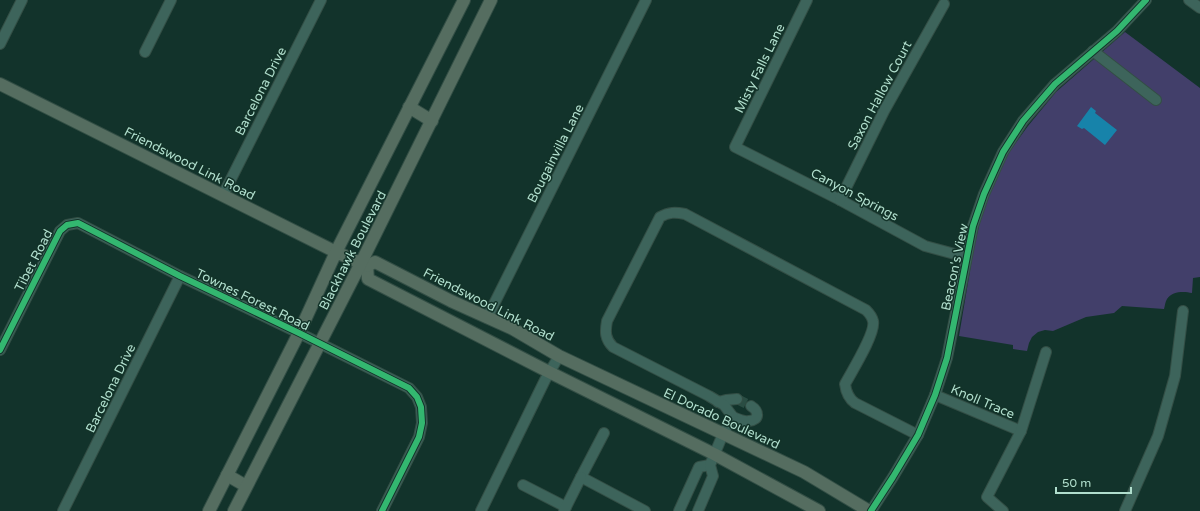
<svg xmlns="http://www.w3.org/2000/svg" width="1200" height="511" font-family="'Varela Round',sans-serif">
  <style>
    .green { fill: #423f6a }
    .water { fill: #1783aa }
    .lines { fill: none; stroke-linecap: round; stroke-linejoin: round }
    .minor-tunnel { stroke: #2a4d43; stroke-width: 10; stroke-dasharray: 10 5; stroke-linecap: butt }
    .minor-casing { stroke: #334e45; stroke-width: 12 }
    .major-casing { stroke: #334e45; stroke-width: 14 }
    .minor { stroke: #3d645b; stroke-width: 10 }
    .major { stroke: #556d60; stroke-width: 12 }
    .cycleway-casing { stroke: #133329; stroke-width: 8 }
    .cycleway { stroke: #33b770; stroke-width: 6 }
    .labels { text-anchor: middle; stroke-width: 3; stroke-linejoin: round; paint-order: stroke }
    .street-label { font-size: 13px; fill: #b0decd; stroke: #133329 }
  </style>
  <rect width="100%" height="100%" fill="#12332b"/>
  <path class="green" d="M1125 32 1200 88V277L1193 278 1192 293C1184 291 1172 291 1167 299 1165 302 1165 306 1164 309L1122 306 1114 313 1086 317 1053 331 1045 330 1038 332 1032 337 1029 343 1027 351 1013 349V345L959 336 974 247 983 209 1007 155 1028 126 1056 92Z"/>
  <path class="water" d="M1091 107 1096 111 1095 113 1117 130 1105 145 1084 128 1082 129 1077 126Z"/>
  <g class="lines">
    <path class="minor-tunnel" d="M737 399 751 406"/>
    <defs>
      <g id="minor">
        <path d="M807 0 735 147 840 200 925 246 966 257"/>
        <path d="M1189 0 1200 8"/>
        <path d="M0 44 22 0"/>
        <path d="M1093 51 1156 100"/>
        <path d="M145 52 171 0"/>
        <path d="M223 195 321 0"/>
        <path d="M840 200 884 111 944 4"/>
        <path d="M487 318 646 0"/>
        <path d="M0 350 60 231 67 225 78 223 180 276 299 333 409 388 417 397 421 407 422 423 419 437 382 511"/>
        <path d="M935 395 1021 431"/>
        <path d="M718 402 726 400 737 399"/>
        <path d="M733 417C738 419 743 422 749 421 760 420 759 411 751 406"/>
        <path d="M604 433 581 477 645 511"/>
        <path d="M523 485 566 507"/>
        <path d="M63 511 180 276"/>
        <path d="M481 511 545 380 559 356"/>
        <path d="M564 511 581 477"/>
        <path d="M679 511 699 467 710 465"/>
        <path d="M698 511 713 476 710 465 723 434 733 417 724 405 709 396 613 347C605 339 605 332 607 321L660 217C669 212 675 212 685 214L866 310C869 313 872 316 873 321 876 333 852 371 845 384 846 392 848 398 855 403L918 435"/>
        <path d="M871 511 893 477 918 435 935 395 947 358 973 226 984 194 1003 152 1023 121 1055 84 1117 31 1146 0"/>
        <path d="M1003 511 987 497 1021 431 1046 352"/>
        <path d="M1125 511 1158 436 1175 376 1183 311"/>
      </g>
      <g id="major">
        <path d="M0 84 336 252 367 266 368 279 549 372 714 454 819 511"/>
        <path d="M409 107 432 121"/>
        <path d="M361 263 367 266 375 262 451 301 513 329 559 356 804 472 869 511"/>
        <path d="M227 475 246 486"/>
        <path d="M209 511 299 333 336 252 464 0"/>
        <path d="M234 511 361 263 491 0"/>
      </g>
    </defs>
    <use href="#minor" class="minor-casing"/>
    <use href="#major" class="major-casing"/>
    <use href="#minor" class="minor"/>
    <use href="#major" class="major"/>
    <defs>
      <g id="cycleway">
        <path d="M0 350 60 231 67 225 78 223 180 276 299 333 409 388 417 397 421 407 422 423 419 437 382 511"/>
        <path d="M871 511 893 477 918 435 935 395 947 358 973 226 984 194 1003 152 1023 121 1055 84 1117 31 1146 0"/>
      </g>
    </defs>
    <use href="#cycleway" class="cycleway-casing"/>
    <use href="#cycleway" class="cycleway"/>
  </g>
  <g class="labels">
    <g class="street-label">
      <text transform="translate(759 68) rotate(-64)" y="5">Misty Falls Lane</text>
      <text transform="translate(260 91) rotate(-63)" y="5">Barcelona Drive</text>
      <text transform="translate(879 95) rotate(-62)" y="5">Saxon Hallow Court</text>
      <text transform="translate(555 153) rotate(-63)" y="5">Bougainvilla Lane</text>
      <text transform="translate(190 163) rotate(27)" y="5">Friendswood Link Road</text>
      <text transform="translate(855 194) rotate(28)" y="5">Canyon Springs</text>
      <text transform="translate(352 250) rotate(-63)" y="5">Blackhawk Boulevard</text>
      <text transform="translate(33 260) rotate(-63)" y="5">Tibet Road</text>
      <text transform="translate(954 267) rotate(-78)" y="5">Beacon's View</text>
      <text transform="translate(253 299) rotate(26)" y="5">Townes Forest Road</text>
      <text transform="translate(489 304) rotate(27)" y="5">Friendswood Link Road</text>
      <text transform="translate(110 388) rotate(-64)" y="5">Barcelona Drive</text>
      <text transform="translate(983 401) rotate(23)" y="5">Knoll Trace</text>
      <text transform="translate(722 418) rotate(25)" y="5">El Dorado Boulevard</text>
    </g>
  </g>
  <path d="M1056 487v6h75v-6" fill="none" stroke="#b0decd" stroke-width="2"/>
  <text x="1062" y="487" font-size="12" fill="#b0decd" stroke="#133329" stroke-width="3" paint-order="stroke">50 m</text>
</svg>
